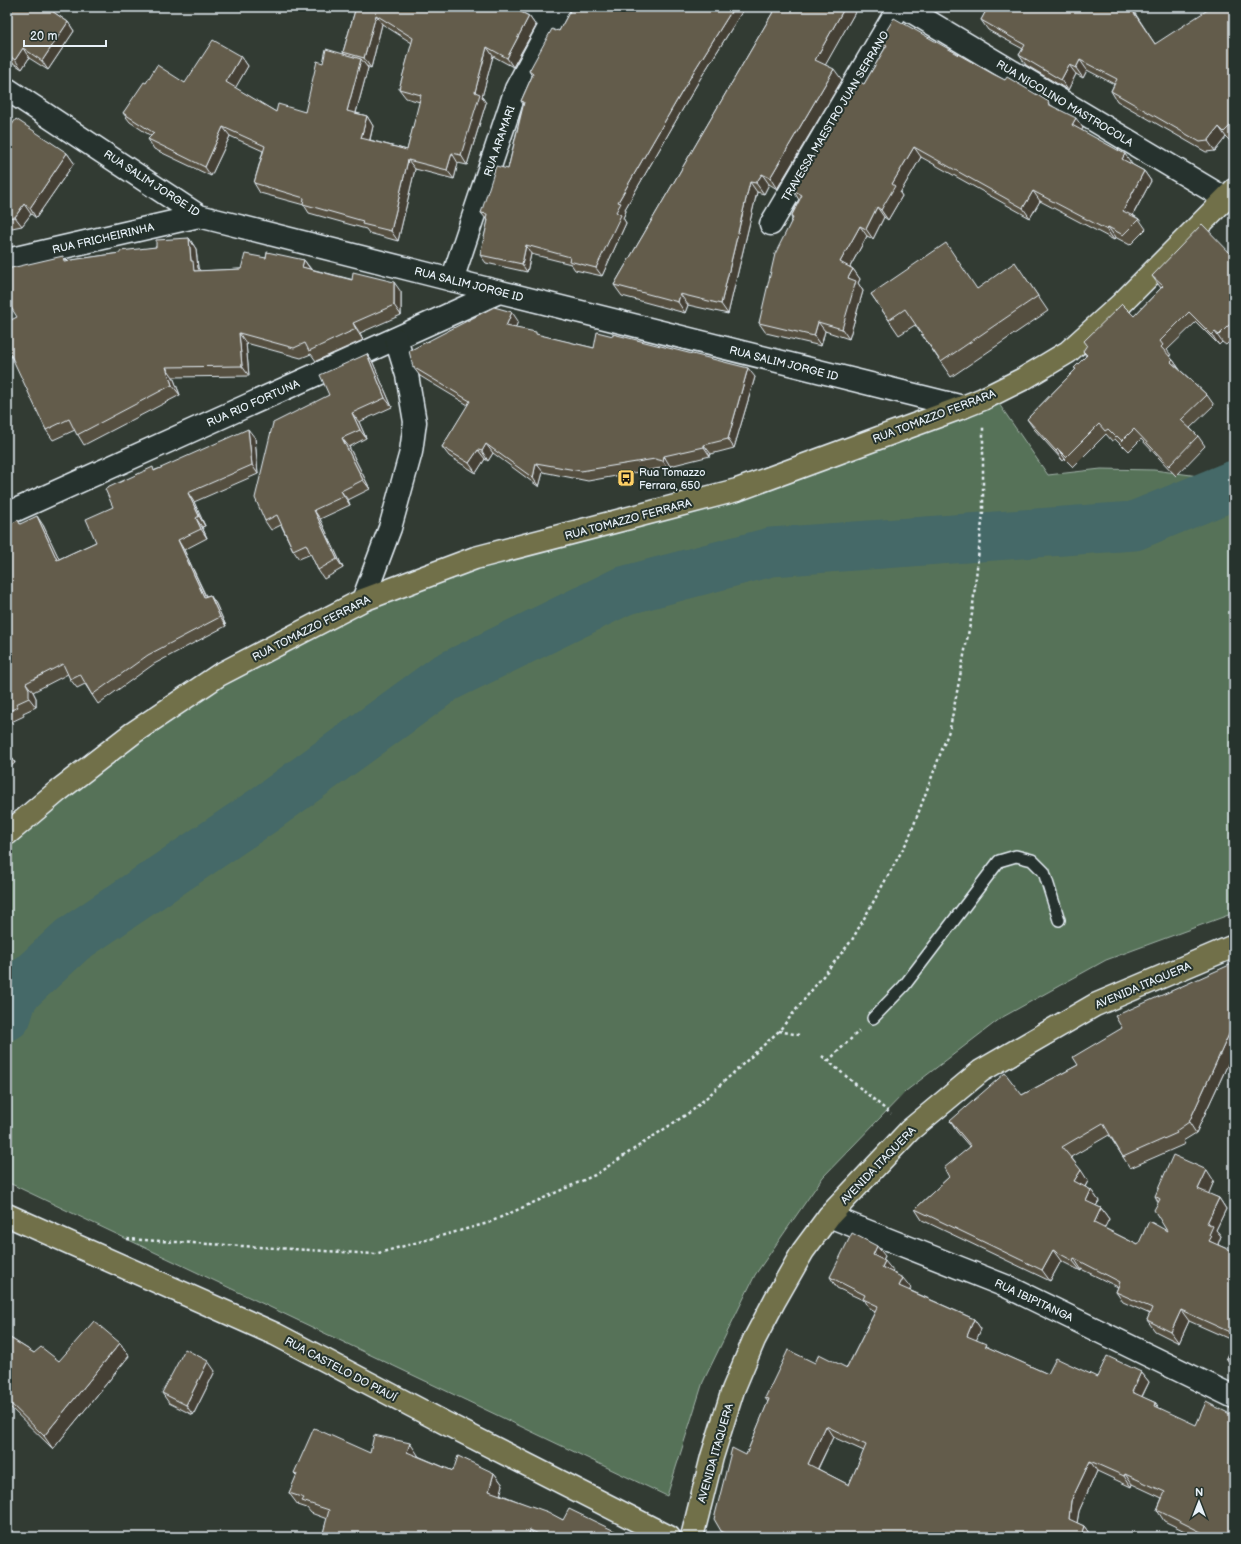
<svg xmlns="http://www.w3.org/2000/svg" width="1241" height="1544" font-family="'Balsamiq Sans',sans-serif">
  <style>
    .green { fill: #577258; stroke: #a0b2a8 }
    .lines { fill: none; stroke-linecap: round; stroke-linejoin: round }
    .river { stroke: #446967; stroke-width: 49 }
    .lane-casing { stroke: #e8f1f8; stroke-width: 14 }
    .street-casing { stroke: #e8f1f8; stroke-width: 25 }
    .secondary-casing { stroke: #e8f1f8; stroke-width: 25 }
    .primary-casing { stroke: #e8f1f8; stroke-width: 25 }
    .path { stroke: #e8f1f8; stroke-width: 2.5; stroke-dasharray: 3 3; stroke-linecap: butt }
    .lane { stroke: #26332d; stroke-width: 11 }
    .street { stroke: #26332d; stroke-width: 22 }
    .secondary { stroke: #26332d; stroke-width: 22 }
    .primary { stroke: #71704a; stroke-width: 22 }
    .wall { fill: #554f41; stroke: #e8f1f8; fill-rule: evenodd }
    .shaded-wall { fill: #454035; stroke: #e8f1f8 }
    .building { fill: #635c4c; stroke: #e8f1f8; fill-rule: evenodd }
    .labels { text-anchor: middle; stroke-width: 4; stroke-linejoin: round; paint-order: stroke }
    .street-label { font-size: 11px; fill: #e8f1f8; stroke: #26332d }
    .poi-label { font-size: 11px; fill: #e8f1f8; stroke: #26332d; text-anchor: start }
  </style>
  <rect width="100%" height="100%" fill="#323b33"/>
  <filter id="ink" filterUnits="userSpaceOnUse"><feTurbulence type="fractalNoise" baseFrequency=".025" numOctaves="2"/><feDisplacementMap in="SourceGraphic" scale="8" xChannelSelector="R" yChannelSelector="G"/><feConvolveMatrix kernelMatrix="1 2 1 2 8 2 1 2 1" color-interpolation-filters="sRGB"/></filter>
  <g filter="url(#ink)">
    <path class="green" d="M990 391 1048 475 1101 469 1154 470 1206 477 1234 506V913L1106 960 1001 1018 906 1091 823 1177 755 1275 703 1382 667 1496 7 1182V834L50 791 349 602 756 482Z"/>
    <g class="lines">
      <path class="river" d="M7 1016 14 994 72 940 264 810 445 678 623 591 771 552 1134 526 1234 485"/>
      <defs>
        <path id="lane" d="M873 1018 904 986 999 861 1016 856 1032 860 1044 872 1059 920"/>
        <g id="street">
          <path d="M527 7 552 20"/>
          <path d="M7 89 199 216 452 280 963 407"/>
          <path d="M771 224 899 7"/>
          <path d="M7 260 199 216"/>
          <path d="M452 280 516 89 560 7"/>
          <path d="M7 514 499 292"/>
          <path d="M363 600 390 528 411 452 415 422 407 375 396 339"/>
          <path d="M829 1216 1008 1287 1234 1397"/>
        </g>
        <path id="secondary" d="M904 7 1226 199"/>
        <g id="primary">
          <path d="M7 834 58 791 133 733 219 675 363 600 475 558 737 490 963 407 983 399 1023 379 1068 352 1120 305 1234 190"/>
          <path d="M7 1215 275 1334 445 1423 669 1537"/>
          <path d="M692 1537 712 1457 733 1390 754 1340 775 1300 803 1251 829 1216 910 1130 981 1071 1095 1005 1234 946"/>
        </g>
      </defs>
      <use href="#lane" class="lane-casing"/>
      <use href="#street" class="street-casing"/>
      <use href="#secondary" class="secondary-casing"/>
      <use href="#primary" class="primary-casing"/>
      <g class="path">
        <path d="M779 1031 799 1035"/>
        <path d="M822 1056 891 1114"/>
        <path d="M828 1061 859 1031"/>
        <path d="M127 1239 375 1254 488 1223 595 1175 693 1110 779 1031 852 940 909 838 950 728 972 614 983 512V426"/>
      </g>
      <use href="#lane" class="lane"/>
      <use href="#street" class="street"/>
      <use href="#secondary" class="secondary"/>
      <use href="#primary" class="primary"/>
    </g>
    <g class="wall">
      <path d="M7 7 49 9 68 22 74 31 48 70 29 58 22 69 7 59Z"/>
      <path d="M356 7 515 9 529 16 536 26 513 67 493 56 482 97 486 103 467 165 458 163 454 179 415 169 398 241 369 233 366 229 309 213 304 205 260 193 254 183 263 151 230 136 211 176 154 149 148 139 151 136 130 122 123 113 146 83H185L241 56 248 66 235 88 276 112H305L323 63 344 54 343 52ZM382 24 412 43 399 89 406 98 420 102 407 150 370 140 373 126 367 116 356 113 368 68 366 66 371 68Z"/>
      <path d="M572 7H745L700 79 625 209 626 211 623 218 626 223 602 276 575 270 571 264 531 254 527 272 486 263 480 255 488 221 481 213 508 169 523 104 521 101 532 76 529 71 556 31H559Z"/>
      <path d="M776 7H858L825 65 842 80 777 189 769 184 764 194 757 192 728 314 688 305 685 313 622 296 614 285Z"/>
      <path d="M983 7H1131L1155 44 1234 9V138L1231 142 1226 137 1215 151 1206 152 1117 101 1111 91 1114 84 1087 70 1083 78 1076 74 1068 90 1026 65 1019 55 1023 49 988 30 981 20 987 9Z"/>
      <path d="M880 41 993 74 1051 105 1083 128 1081 130 1131 164 1144 171 1151 181 1133 215 1139 219 1146 229 1130 245 1115 237 1114 240 1040 201 1030 218 921 157 900 193 902 196 888 220 884 217 873 239 867 236 850 267 853 269 860 279 858 283 863 291 849 339 825 331 821 346 766 333 759 323 792 219 791 217 799 200 793 190 864 84 885 48Z"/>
      <path d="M7 132 67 153 74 163 36 218 31 214 22 226 7 229Z"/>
      <path d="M189 238 196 249 198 268 200 271 241 269 266 258 304 260 311 269 401 292V315L360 333 363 340 316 361 311 354 301 358 246 343 249 376 173 377 180 395 84 445 75 430 53 440 46 430 10 326 66 261 120 253 156 247Z"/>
      <path d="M1234 257V337L1226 345 1222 342 1219 345 1196 322 1167 350 1171 355 1169 356 1173 360 1180 370 1207 395 1214 405 1190 428 1198 436 1205 446 1176 476 1141 439 1129 451 1124 446 1123 447 1115 439 1112 441 1106 434 1073 467 1065 459 1063 461 1034 429 1027 419 1075 370 1086 356 1083 351 1134 316 1161 288 1152 276Z"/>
      <path d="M1025 277 1048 311 951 377 915 325 899 335 871 294 977 289Z"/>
      <path d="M518 321 515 328 538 335 594 348 755 377 734 448 711 454 710 456 670 466 669 470 661 468 588 481 543 472 539 487 493 453 488 461 485 459 476 473 449 456 442 447 468 405 420 376 413 367Z"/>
      <path d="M367 354 373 363 392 407 359 422 366 438 349 447 370 489 348 500 350 505 320 519 343 568 324 579 318 570 311 554 299 559 293 550 281 525 271 530 265 521 329 395Z"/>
      <path d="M255 438 258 474 194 502 205 526 202 527 207 538 184 550 206 596 210 595 216 604 226 626 154 664 98 704 92 695 85 684 77 688 70 679 68 674 33 692 36 698V707L23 713 24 716 7 724V526L21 524 43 525 59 559 96 542 113 507 155 470Z"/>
      <path d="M7 748 15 763 7 769Z"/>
      <path d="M1234 963V1051L1196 1133 1183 1141 1185 1144 1130 1168 1109 1135 1071 1157 1088 1181 1085 1187 1091 1190 1099 1201 1096 1206 1101 1208 1109 1219 1104 1228 1138 1245 1167 1231 1158 1202 1155 1196 1214 1181 1208 1194 1219 1198 1226 1209 1216 1230 1221 1236 1218 1244V1245L1234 1252V1341L1189 1321 1179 1343 1155 1331 1147 1320 1150 1314 1123 1302 1116 1292 1118 1287 1081 1269V1271L1061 1261 1050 1281 922 1220 915 1209 949 1177 970 1147 957 1132 950 1121 1022 1095 1078 1065Z"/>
      <path d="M885 1256 883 1260 893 1271 892 1272 911 1288 909 1290 974 1319 981 1329 976 1340 989 1348 1048 1374 1097 1377 1141 1372 1149 1382 1142 1397 1156 1403 1159 1408 1234 1537H1197L1164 1521 1157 1510 1162 1498 1132 1484 1131 1487 1097 1471 1079 1511 1077 1523 1084 1526 1091 1536 1093 1537H725L721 1531 746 1455 768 1402 765 1398 815 1363 847 1368 875 1312 870 1309 865 1301 837 1288 830 1277ZM833 1437 864 1451 849 1485 818 1469Z"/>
      <path d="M7 1336 34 1353 59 1361 120 1343 129 1356 53 1449 7 1404Z"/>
      <path d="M1234 1342V1369L1226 1358Z"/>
      <path d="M215 1371 193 1415 169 1403 162 1393Z"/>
      <path d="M370 1453 418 1455V1456L453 1471 494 1473 503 1485 500 1494 563 1520 627 1537H322L327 1519 311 1513 307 1508 298 1505 289 1493 297 1476 294 1473Z"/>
    </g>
    <g class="shaded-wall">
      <path d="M734 7H745L700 79 625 209 626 211 623 218 626 223 602 276 596 268 618 202 694 71Z"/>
      <path d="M845 7H858L822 71 815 60Z"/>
      <path d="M376 15 382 24 371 68 364 58Z"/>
      <path d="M529 16 536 26 513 67 507 58Z"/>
      <path d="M68 22 74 31 48 70 42 61Z"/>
      <path d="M487 47 493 56 482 97 486 103 467 165 461 155 475 92Z"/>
      <path d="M23 48 29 58 22 69 15 60Z"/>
      <path d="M241 56 248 66 233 92 226 82Z"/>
      <path d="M361 59 368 68 354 120 347 111Z"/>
      <path d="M1080 60 1087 70 1083 78 1076 68Z"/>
      <path d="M1069 65 1076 74 1068 90 1061 80Z"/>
      <path d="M834 69 842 80 777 189 770 178Z"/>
      <path d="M367 116 373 126 368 147 361 138Z"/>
      <path d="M1076 118 1083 128 1079 135 1072 125Z"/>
      <path d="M223 127 230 136 211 176 205 167Z"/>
      <path d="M1219 127 1226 137 1215 151 1208 141Z"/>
      <path d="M914 147 921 157 900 193 902 196 888 220 881 210 892 184Z"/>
      <path d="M67 153 74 163 36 218 30 208Z"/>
      <path d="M452 153 458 163 454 179 447 170Z"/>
      <path d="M1125 154 1132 164 1129 169 1122 159Z"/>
      <path d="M408 160 415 169 398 241 391 231Z"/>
      <path d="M1144 171 1151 181 1130 220 1123 211Z"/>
      <path d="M762 174 769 184 764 194 756 183Z"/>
      <path d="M750 182 757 192 728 314 721 304Z"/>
      <path d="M1033 191 1040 201 1030 218 1023 208Z"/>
      <path d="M24 204 31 214 22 226 15 217Z"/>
      <path d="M877 207 884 217 873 239 866 229Z"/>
      <path d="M860 226 867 236 847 272 840 262Z"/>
      <path d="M1108 227 1115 237 1114 240 1107 230Z"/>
      <path d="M189 238 196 249 198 268 200 271H194L191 261Z"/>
      <path d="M526 245 531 254 527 272 522 264Z"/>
      <path d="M304 260 311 270 302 267Z"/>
      <path d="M853 269 860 279 858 283 863 291 849 339 842 329 848 278Z"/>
      <path d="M394 282 401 292V315L394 305Z"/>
      <path d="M680 294 688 305 685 313 678 302Z"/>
      <path d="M512 312 518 321 513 335 506 326Z"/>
      <path d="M818 322 825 331 821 346 814 336Z"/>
      <path d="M353 323 360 333 363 340 356 329Z"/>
      <path d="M1215 332 1222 342 1219 345 1212 335Z"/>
      <path d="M239 333 246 343 249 376 242 366Z"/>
      <path d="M367 354 373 363 392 407 385 398Z"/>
      <path d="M1173 360 1180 370 1171 362Z"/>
      <path d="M166 367 173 377 180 395 172 385Z"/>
      <path d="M748 368 755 377 734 448 728 439Z"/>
      <path d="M352 413 359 422 366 438 360 430Z"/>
      <path d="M248 429 255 438 258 474 252 465Z"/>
      <path d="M342 438 349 447 370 489 363 480Z"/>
      <path d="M486 444 493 453 488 461 482 451Z"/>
      <path d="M704 445 711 454 710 456 704 447Z"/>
      <path d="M1058 449 1065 459 1063 461 1056 451Z"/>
      <path d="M478 450 485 459 476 473 469 463Z"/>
      <path d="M664 456 670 466 669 470 663 461Z"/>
      <path d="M536 463 543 472 539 487 533 478Z"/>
      <path d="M341 491 348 500 350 505 344 496Z"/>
      <path d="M188 493 194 502 205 526 199 516Z"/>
      <path d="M314 510 320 519 343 568 337 559Z"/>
      <path d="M37 516 43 525 64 569 57 560Z"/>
      <path d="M196 518 202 527 207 538 201 529Z"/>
      <path d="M178 540 184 550 210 606 204 597Z"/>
      <path d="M210 595 216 604 226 626 220 617Z"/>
      <path d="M26 683 33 692 36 698V707L29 698Z"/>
      <path d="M7 748 15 763 8 754 7 751Z"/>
      <path d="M1230 1032 1234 1037V1051L1196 1133 1189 1122Z"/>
      <path d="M1081 1170 1088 1181 1082 1192 1074 1181Z"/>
      <path d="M1207 1170 1214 1181 1206 1200 1198 1189Z"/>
      <path d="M1091 1190 1099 1201 1093 1211 1086 1201Z"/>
      <path d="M1219 1198 1226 1209 1216 1230 1221 1236 1218 1244 1219 1246 1209 1241V1235L1207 1223Z"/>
      <path d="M1101 1208 1109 1219 1102 1233 1094 1223Z"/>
      <path d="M877 1246 885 1256 880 1265 873 1255Z"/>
      <path d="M1053 1250 1061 1261 1050 1281 1042 1270Z"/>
      <path d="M1074 1258 1081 1269V1271L1073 1261Z"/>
      <path d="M885 1261 893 1271 889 1277 882 1267Z"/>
      <path d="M903 1278 911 1288 906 1296 899 1286Z"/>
      <path d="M1181 1310 1189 1321 1179 1343 1171 1332Z"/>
      <path d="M974 1319 981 1329 974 1346 967 1336Z"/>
      <path d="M120 1343 129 1356 53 1449 44 1436Z"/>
      <path d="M208 1361 215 1371 193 1415 186 1405Z"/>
      <path d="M1141 1372 1149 1382 1139 1402 1132 1392Z"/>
      <path d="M826 1426 833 1437 815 1474 808 1464Z"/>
      <path d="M410 1443 418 1455 416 1464 407 1452Z"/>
      <path d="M1090 1461 1097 1471 1079 1511 1076 1529 1069 1519 1071 1501Z"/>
      <path d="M494 1473 503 1485 498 1503 489 1491Z"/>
      <path d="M1125 1474 1132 1484 1131 1487 1124 1476Z"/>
      <path d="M1084 1526 1091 1536 1082 1532Z"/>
      <path d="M530 1530 536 1537H528Z"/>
    </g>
    <g class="building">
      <path d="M7 7H46L68 22 42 61 23 48 15 60 7 54Z"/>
      <path d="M356 7H513L515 9 529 16 507 58 487 47 475 92 480 94 461 155 452 153 447 170 408 160 391 231 362 224 363 221 303 204 304 198 254 183 265 146 223 127 205 167 148 139 154 133 123 113 144 82 146 83 157 65 185 83 213 40 241 56 226 82 276 112 278 104 305 112 317 61 323 63 326 49 361 59 347 111 367 116 361 138 407 150 421 95 399 89 413 38 376 15 364 58 343 52Z"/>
      <path d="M572 7H734L694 71 618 202 621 203 616 212 621 215 596 268 569 261 570 257 526 245 522 264 480 255 488 220 486 219 487 214 481 213 496 166 508 169 524 102 521 101 533 74 529 71 552 29 556 31 557 30 559 31Z"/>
      <path d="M776 7H845L815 60 834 69 770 178 762 174 756 183 750 182 721 304 680 294 678 302 614 285Z"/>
      <path d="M988 7H1130L1155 44 1212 7H1232L1234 9V122L1224 132 1219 127 1208 141 1200 142 1111 91 1117 79 1080 60 1076 68 1069 65 1061 80 1019 55 1025 45 981 20Z"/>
      <path d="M894 18 993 74 1005 80 1007 77 1049 102 1048 104 1076 118 1072 125 1125 154 1122 159 1144 171 1123 211 1139 219 1123 235 1108 227 1107 230 1033 191 1023 208 914 147 892 184 895 186 881 210 877 207 866 229 860 226 840 262 853 269 848 278 856 281 842 329 818 322 814 336 759 323 775 254 793 218 791 217 802 195 793 190 857 81 864 84 887 45 880 41Z"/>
      <path d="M16 119 67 153 30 208 24 204 15 217 7 218V132Z"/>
      <path d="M1202 224 1234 257V320L1219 335 1215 332 1212 335 1189 312 1160 341 1163 345 1161 347 1173 360 1171 362 1207 395 1181 420 1198 436 1169 466 1134 429 1122 441 1117 436 1116 437 1108 429 1105 431 1099 424 1066 457 1058 449 1056 451 1027 419 1076 369 1074 368 1087 355 1083 351 1087 345 1084 341 1122 304 1134 316 1163 286 1152 276Z"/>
      <path d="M189 238 191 261H193L194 271 241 269 245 254 266 258 267 252 304 260 302 267 352 280 353 272 394 282V305L353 323 356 329 309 351 305 343 294 348 239 333 242 366 166 367 172 385 77 435 69 419 46 430 7 347V328L10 326 7 322 17 317 7 301V269L63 256 64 261 120 253V251L156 247V240Z"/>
      <path d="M946 243 977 289 1015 262 1038 296 941 362 905 309 889 320 871 294Z"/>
      <path d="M494 307 512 312 506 326 536 332V334L594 348 597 332 613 336V334L748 368 728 439 704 445V447L664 456 663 461 655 459 581 471 536 463 533 478 486 444 482 451 478 450 469 463 442 447 470 401 413 367 409 351Z"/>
      <path d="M367 354 385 398 352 413 360 430 342 438 363 480 341 491 344 496 314 510 337 559 318 570 306 544 293 550 277 515 265 521 255 498 273 423 329 395 320 375Z"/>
      <path d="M1234 404V413L1230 409Z"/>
      <path d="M248 429 252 465 188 493 199 516 196 518 201 529 178 540 204 597 210 595 220 617 148 655 92 695 80 674 70 679 63 664 26 683 29 689V698L16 704 18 707 7 712V526L18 520 20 524 37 516 57 560 96 542 86 519 113 507 105 489 153 467 154 471Z"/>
      <path d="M1234 963V1034L1230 1032 1189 1122 1176 1131 1177 1133 1123 1157 1103 1123 1062 1147 1081 1170 1074 1181 1091 1190 1086 1201 1101 1208 1094 1223 1138 1245 1149 1221 1167 1231 1154 1210 1160 1199 1155 1196 1173 1155 1207 1170 1198 1189 1219 1198 1207 1223 1213 1226 1209 1235 1212 1236 1209 1241 1234 1252V1334L1181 1310 1171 1332 1147 1320 1152 1308 1116 1292 1120 1282 1074 1258 1073 1261 1053 1250 1042 1270 915 1209 949 1177 944 1168 971 1146 950 1121 1005 1073 1022 1095 1078 1065 1073 1057 1122 1028 1115 1016Z"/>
      <path d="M852 1233 877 1246 873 1255 885 1261 882 1267 903 1278 899 1286 974 1319 967 1336 986 1344 985 1346 1048 1374 1056 1358 1097 1377 1107 1356 1141 1372 1132 1392 1156 1403 1155 1406 1196 1425 1206 1402 1234 1416V1537H1211L1157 1510 1165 1492 1125 1474 1124 1476 1090 1461 1071 1501 1069 1519 1084 1526 1082 1532 1093 1537H733L721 1531 714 1519 732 1448 746 1455 769 1399 765 1398 788 1350 815 1363 819 1354 847 1368 878 1306 863 1299 865 1295 830 1277ZM826 1426 866 1445 849 1485 808 1464Z"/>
      <path d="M94 1321 120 1343 44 1436 7 1400V1336L34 1353 41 1347 59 1361Z"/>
      <path d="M1234 1342V1362L1226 1358Z"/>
      <path d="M185 1349 208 1361 186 1405 162 1393Z"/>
      <path d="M314 1428 370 1453 374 1435 410 1443 407 1452 453 1471 458 1456 494 1473 489 1491 548 1512 563 1520 569 1509 627 1537H545L530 1530 528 1537H322L329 1510 302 1501 304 1498 289 1493 297 1474 294 1473Z"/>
    </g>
  </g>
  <defs>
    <symbol id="bus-square" viewBox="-11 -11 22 22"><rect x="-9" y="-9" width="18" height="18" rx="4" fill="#ffd166" stroke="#26332d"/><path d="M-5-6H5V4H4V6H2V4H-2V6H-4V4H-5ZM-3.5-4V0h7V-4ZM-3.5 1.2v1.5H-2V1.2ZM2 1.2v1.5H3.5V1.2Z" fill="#111"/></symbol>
  </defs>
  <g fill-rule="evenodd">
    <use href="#bus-square" x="616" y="468" width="20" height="20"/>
  </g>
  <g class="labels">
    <g class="street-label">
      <text transform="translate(1065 103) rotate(31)" y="4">RUA NICOLINO MASTROCOLA</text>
      <text transform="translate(835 116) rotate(-59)" y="4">TRAVESSA MAESTRO JUAN SERRANO</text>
      <text transform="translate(499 141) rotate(-71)" y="4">RUA ARAMARI</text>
      <text transform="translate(152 183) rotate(33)" y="4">RUA SALIM JORGE ID</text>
      <text transform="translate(103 238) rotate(-13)" y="4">RUA FRICHEIRINHA</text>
      <text transform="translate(469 284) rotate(14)" y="4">RUA SALIM JORGE ID</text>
      <text transform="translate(784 363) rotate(14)" y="4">RUA SALIM JORGE ID</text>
      <text transform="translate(253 403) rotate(-24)" y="4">RUA RIO FORTUNA</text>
      <text transform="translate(934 416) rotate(-21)" y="4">RUA TOMAZZO FERRARA</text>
      <text transform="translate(628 519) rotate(-15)" y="4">RUA TOMAZZO FERRARA</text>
      <text transform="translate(311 628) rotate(-27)" y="4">RUA TOMAZZO FERRARA</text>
      <text transform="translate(1143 985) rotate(-23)" y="4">AVENIDA ITAQUERA</text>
      <text transform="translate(878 1165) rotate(-46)" y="4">AVENIDA ITAQUERA</text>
      <text transform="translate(1034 1300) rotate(25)" y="4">RUA IBIPITANGA</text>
      <text transform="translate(341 1369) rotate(28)" y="4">RUA CASTELO DO PIAUÍ</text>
      <text transform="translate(715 1453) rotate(-74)" y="4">AVENIDA ITAQUERA</text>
    </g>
    <g class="poi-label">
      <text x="639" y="476">Rua Tomazzo<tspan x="639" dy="13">Ferrara, 650</tspan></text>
    </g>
  </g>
  <rect width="1241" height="1544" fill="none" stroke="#26332d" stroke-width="24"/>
  <rect x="12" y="12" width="1217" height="1520" fill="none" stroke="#e8f1f8" stroke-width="1.5" filter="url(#ink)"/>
  <g transform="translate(1199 1502)" stroke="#26332d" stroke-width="3" paint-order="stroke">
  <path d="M0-3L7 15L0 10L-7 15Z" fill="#e8f1f8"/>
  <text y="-6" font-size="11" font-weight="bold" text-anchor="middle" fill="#e8f1f8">N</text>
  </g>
  <path d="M24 40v6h82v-6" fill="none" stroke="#e8f1f8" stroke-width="2"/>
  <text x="30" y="40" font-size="12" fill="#e8f1f8" stroke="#26332d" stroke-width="3" paint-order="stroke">20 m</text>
</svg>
